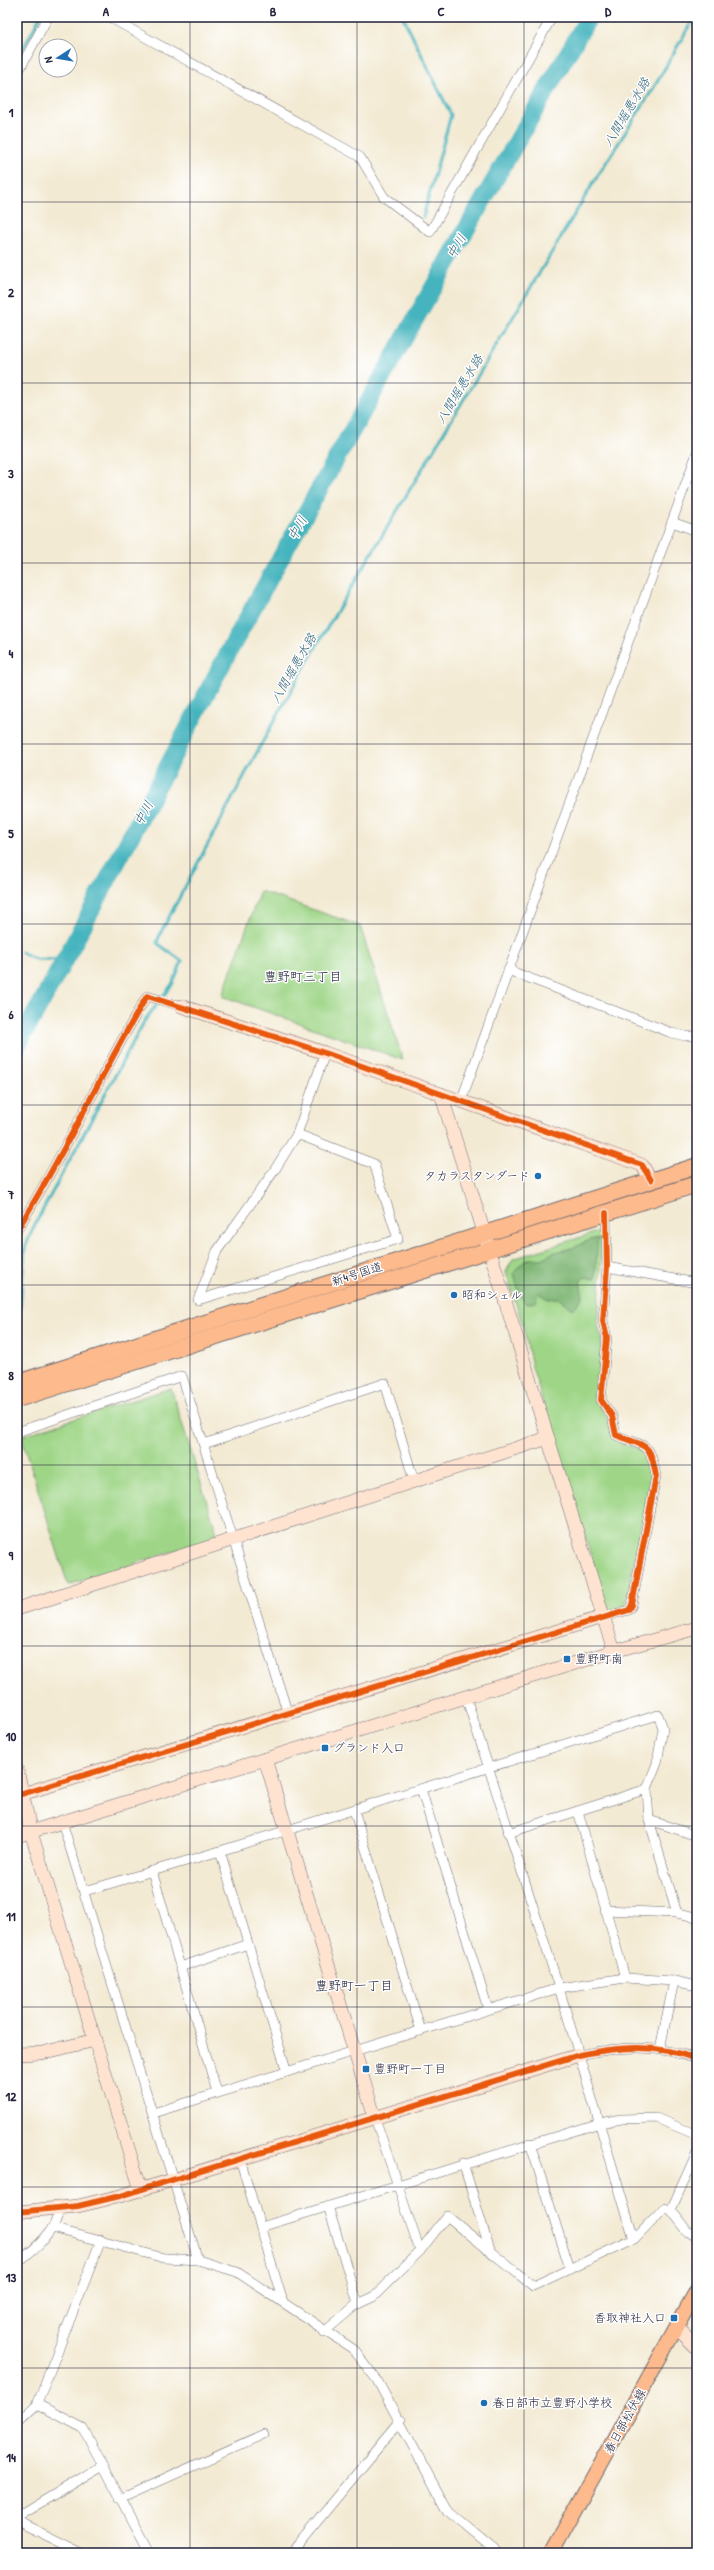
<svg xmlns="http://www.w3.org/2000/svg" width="714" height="2570" font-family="'Patrick Hand','Klee One',sans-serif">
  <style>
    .green { fill: #9ed586; stroke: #607c60 }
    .forest { fill: #7eb673; stroke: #506c57 }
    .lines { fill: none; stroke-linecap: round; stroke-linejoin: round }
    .stream { stroke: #44b4be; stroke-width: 3 }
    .river { stroke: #44b4be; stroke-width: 18 }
    .street-casing { stroke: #6b6870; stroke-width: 10 }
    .secondary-casing { stroke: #6b6870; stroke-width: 14 }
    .primary-casing { stroke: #6b6870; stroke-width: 16 }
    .highway-casing { stroke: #6b6870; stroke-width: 18 }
    .street { stroke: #fff; stroke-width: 9 }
    .secondary { stroke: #fee3d1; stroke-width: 13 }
    .primary { stroke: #fcba8d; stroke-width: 14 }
    .highway { stroke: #fcba8d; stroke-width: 16 }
    .cycleway-casing { stroke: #fff; stroke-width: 8 }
    .cycleway { stroke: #e8590c; stroke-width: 6 }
    .grid { fill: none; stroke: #22223b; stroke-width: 1; stroke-opacity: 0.55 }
    .poi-dot { fill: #1f6fb2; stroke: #fff; stroke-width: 1.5 }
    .labels { text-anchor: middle; stroke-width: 3; stroke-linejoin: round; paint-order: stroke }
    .poi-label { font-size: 12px; fill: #22223b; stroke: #fff; text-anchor: start }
    .street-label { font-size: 12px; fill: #22223b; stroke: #fff }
    .water-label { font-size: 13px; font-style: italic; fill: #316476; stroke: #fff }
    .neighbourhood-label { font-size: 13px; fill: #22223b; stroke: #fff }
    .neatline { fill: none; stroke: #22223b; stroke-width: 1.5 }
    .grid-label { font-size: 13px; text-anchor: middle; font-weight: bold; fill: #22223b }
  </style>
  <rect width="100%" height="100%" fill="#fff"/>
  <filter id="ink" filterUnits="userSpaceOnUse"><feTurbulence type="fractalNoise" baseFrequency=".025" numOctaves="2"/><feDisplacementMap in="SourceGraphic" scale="8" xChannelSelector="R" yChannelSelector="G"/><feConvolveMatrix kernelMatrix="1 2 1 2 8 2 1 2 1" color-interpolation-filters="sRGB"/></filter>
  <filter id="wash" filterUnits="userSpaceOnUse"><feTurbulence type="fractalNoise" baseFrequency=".012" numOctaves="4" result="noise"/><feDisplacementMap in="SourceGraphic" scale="16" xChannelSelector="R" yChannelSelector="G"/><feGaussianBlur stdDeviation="0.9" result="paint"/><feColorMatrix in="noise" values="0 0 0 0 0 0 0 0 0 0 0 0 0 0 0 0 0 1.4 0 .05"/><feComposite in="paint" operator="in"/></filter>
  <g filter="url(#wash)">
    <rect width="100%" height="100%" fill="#f3ead3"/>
    <g class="green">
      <path d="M260 891 360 926 403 1060 222 996Z"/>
      <path d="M603 1230 598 1325 602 1340 596 1402 608 1418 612 1438 621 1443 645 1451C656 1478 647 1501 640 1528 635 1553 631 1579 626 1604L623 1608 609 1613 532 1367 523 1326 506 1272 513 1259Z"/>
      <path d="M171 1388 218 1537 68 1585 21 1436Z"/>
    </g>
    <path class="forest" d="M598 1238 595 1279 585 1277 580 1280 583 1297 573 1309 558 1298 548 1299 538 1293 535 1302 526 1304 519 1293 514 1273C522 1261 528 1257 542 1259 555 1251 555 1252 569 1249 578 1247 585 1240 598 1238Z"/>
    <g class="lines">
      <g class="stream">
        <path d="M403 17 451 115 423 217"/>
        <path d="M17 60 40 17"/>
        <path d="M22 952 35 959 66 960"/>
        <path d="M17 1347 25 1248 33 1228 145 1020 173 983 182 961 157 943 160 934 257 752 318 643 595 180 653 89 692 21"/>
      </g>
      <path class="river" d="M17 1046C96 907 167 764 244 624 357 420 472 218 589 17"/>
    </g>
  </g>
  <g filter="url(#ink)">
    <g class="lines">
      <defs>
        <g id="street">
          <path d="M109 17 360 157 384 197 430 232 552 17"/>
          <path d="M695 23 697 20"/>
          <path d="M17 74 48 17"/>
          <path d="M672 522 697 531"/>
          <path d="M508 970 672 1033 685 1036H697"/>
          <path d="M461 1101 697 453"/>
          <path d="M297 1134 374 1164 398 1239 198 1300 217 1251 274 1171Z"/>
          <path d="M297 1134 325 1053"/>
          <path d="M17 1230C65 1154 101 1073 147 996L181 1006"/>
          <path d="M607 1267 697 1283"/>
          <path d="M17 1432 182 1376 287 1711"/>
          <path d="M204 1444 385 1383 414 1481"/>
          <path d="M603 1617 629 1610 632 1605 656 1476C650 1440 646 1448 616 1435L612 1416 601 1400 607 1338 603 1321 607 1267 606 1213"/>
          <path d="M466 1697 559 1988 634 2239"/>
          <path d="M421 1789 488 2009"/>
          <path d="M354 1810 421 2031"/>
          <path d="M578 1811 625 1978"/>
          <path d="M649 1820 697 1836"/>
          <path d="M62 1822 198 2260"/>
          <path d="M508 1833 647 1789"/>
          <path d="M220 1851 287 2072"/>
          <path d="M152 1871 217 2092"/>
          <path d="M85 1891 220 1851 658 1715 663 1728 657 1763 647 1789 649 1820 677 1913"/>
          <path d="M605 1910 677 1913 697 1917"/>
          <path d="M180 1967 248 1944"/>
          <path d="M660 2049 674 1981"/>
          <path d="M579 2055C621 2046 656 2044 697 2059"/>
          <path d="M153 2113 559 1988 625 1978 674 1981 697 1986"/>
          <path d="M375 2118 420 2251"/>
          <path d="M530 2143 570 2269"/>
          <path d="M240 2159 283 2302"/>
          <path d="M463 2163 491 2253"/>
          <path d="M328 2206 358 2304"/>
          <path d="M671 2210 688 2232 697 2238"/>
          <path d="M261 2227 600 2123 622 2119 656 2118 697 2135"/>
          <path d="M52 2228 164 2258 198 2260 237 2272 353 2349 377 2380 449 2513 497 2553"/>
          <path d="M17 2263C32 2251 59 2230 58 2209"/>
          <path d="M324 2332 356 2305 373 2297 420 2251 447 2216 533 2286 634 2239 664 2208 671 2210 697 2152"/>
          <path d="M37 2404 83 2428 150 2553"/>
          <path d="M17 2423 37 2404 101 2240"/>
          <path d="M120 2499 264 2434"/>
          <path d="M17 2517 103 2465"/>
          <path d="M17 2521 82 2553"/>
          <path d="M291 2553 401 2420"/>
        </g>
        <g id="secondary">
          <path d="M181 1006 325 1053 642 1165 651 1180"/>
          <path d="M441 1094 614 1651"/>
          <path d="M17 1609 548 1438"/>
          <path d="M265 1759 375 2118"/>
          <path d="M17 1770 31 1832 141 2190"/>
          <path d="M22 1794 603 1617"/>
          <path d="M17 1836 614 1651 697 1628"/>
          <path d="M17 2054 42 2053 95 2040"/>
          <path d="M17 2212 78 2206 120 2196 579 2055"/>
          <path d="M677 2328 697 2348"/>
        </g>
        <path id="primary" d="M551 2553 697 2290"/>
        <g id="highway">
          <path d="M17 1383 697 1166"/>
          <path d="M17 1399 697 1184"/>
        </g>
      </defs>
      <use href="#street" class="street-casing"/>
      <use href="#secondary" class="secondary-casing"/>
      <use href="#primary" class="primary-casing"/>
      <use href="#highway" class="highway-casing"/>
      <use href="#street" class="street"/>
      <use href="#secondary" class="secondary"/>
      <use href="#primary" class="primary"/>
      <use href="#highway" class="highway"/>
      <defs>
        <g id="cycleway">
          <path d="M17 1230C65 1154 101 1073 147 996L325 1053 642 1165 651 1180"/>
          <path d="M22 1794 629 1610 632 1605 656 1476C650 1440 646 1448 616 1435L612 1416 601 1400 607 1338 603 1321 607 1267 606 1213"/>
          <path d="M17 2212 78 2206 120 2196 579 2055C621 2046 656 2044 697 2059"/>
        </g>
      </defs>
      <use href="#cycleway" class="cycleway-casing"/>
      <use href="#cycleway" class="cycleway"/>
    </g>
  </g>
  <path class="grid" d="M190 17V2553M357 17V2553M524 17V2553M17 202H697M17 383H697M17 563H697M17 744H697M17 924H697M17 1105H697M17 1285H697M17 1465H697M17 1646H697M17 1826H697M17 2007H697M17 2187H697M17 2368H697"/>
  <g class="poi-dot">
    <circle cx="538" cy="1176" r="4"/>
    <circle cx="454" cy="1295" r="4"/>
    <rect x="563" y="1655" width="8" height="8" rx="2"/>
    <rect x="321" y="1744" width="8" height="8" rx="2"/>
    <rect x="362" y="2065" width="8" height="8" rx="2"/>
    <rect x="670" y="2314" width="8" height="8" rx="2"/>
    <circle cx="484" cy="2403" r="4"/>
  </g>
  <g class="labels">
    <g class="poi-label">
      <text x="530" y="1180" text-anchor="end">タカラスタンダード</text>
      <text x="462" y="1299">昭和シェル</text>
      <text x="575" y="1663">豊野町南</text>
      <text x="333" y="1752">グランド入口</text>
      <text x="374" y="2073">豊野町一丁目</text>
      <text x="666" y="2322" text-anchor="end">香取神社入口</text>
      <text x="492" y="2407">春日部市立豊野小学校</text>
    </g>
    <g class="street-label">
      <text transform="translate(357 1274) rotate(-18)" y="4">新4号国道</text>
      <text transform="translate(625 2421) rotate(-61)" y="4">春日部松伏線</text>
    </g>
    <g class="water-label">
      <text transform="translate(626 112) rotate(-59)" y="5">八間堀悪水路</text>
      <text transform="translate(456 246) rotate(-60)" y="5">中川</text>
      <text transform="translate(459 389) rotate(-59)" y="5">八間堀悪水路</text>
      <text transform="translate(297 528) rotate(-61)" y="5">中川</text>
      <text transform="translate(293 668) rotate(-60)" y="5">八間堀悪水路</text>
      <text transform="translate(143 813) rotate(-62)" y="5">中川</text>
    </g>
    <g class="neighbourhood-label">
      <text x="303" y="981">豊野町三丁目</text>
      <text x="354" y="1990">豊野町一丁目</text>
    </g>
  </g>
  <rect width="714" height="2570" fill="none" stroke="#fff" stroke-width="44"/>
  <g transform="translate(58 58) rotate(258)"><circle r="19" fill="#ffffff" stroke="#a7a7b1"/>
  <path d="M0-3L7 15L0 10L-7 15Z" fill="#1f6fb2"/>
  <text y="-6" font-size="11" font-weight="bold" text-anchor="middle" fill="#22223b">N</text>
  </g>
  <rect x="22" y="22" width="670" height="2526" class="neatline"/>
  <g class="grid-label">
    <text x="106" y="16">A</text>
    <text x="273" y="16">B</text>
    <text x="441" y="16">C</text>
    <text x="608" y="16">D</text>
    <text x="11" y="117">1</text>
    <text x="11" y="297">2</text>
    <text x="11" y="478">3</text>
    <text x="11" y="658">4</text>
    <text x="11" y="838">5</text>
    <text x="11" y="1019">6</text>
    <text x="11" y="1199">7</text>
    <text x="11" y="1380">8</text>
    <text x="11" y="1560">9</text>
    <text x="11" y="1741">10</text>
    <text x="11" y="1921">11</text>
    <text x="11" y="2101">12</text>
    <text x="11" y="2282">13</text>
    <text x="11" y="2462">14</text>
  </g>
</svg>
